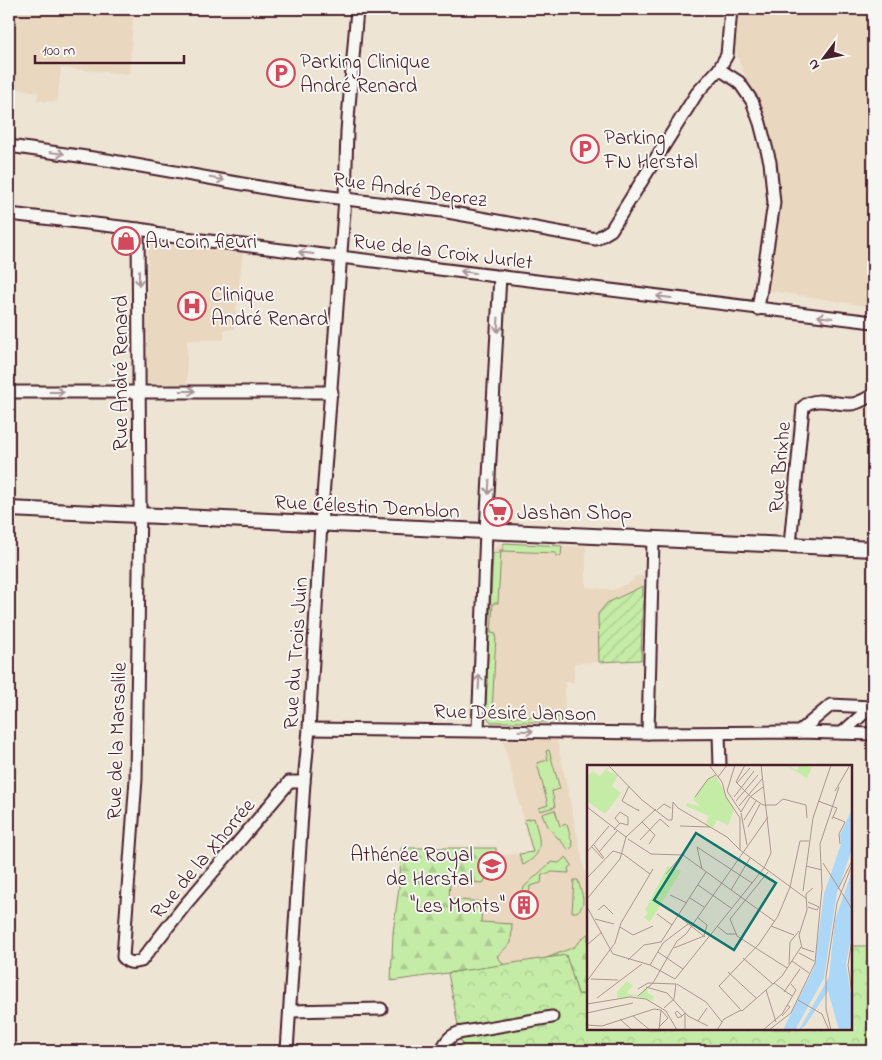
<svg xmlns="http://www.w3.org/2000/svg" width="882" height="1060" font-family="'Indie Flower',sans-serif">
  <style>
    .built { fill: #e9d7bf }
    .grass { fill: #c5eca7; stroke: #888669 }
    .forest { fill: url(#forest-firs); stroke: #888669 }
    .park { fill: url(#park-crowns); stroke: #888669 }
    .garden { fill: url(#garden-furrows); stroke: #888669 }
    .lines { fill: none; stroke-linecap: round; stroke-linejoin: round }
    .minor-casing { stroke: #4a1f2b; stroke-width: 15 }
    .tertiary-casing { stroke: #4a1f2b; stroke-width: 18 }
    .minor { stroke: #f6f6f2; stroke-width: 11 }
    .tertiary { stroke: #f6f6f2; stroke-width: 14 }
    .oneway { stroke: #a99598 }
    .labels { text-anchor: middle; stroke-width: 4; stroke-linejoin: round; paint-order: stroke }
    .poi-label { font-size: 21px; fill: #4a1f2b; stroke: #f6f6f2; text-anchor: start }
    .street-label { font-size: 21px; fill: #4a1f2b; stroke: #f6f6f2 }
    .inset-road { fill: none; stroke: #ac9590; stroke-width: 1 }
    .view { fill: #0f766e; fill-opacity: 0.15; stroke: #0f766e; stroke-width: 2.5 }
    .inset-edge { fill: none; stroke: #4a1f2b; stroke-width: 2.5 }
  </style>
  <defs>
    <pattern id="forest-firs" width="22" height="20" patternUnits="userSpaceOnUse" patternTransform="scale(1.25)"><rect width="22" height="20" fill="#c5eca7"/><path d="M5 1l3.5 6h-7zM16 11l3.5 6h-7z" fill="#abca90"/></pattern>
    <pattern id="park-crowns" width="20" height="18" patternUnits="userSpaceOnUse" patternTransform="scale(1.25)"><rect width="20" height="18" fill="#c5eca7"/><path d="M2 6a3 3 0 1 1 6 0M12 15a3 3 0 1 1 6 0" fill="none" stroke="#abca90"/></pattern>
    <pattern id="garden-furrows" width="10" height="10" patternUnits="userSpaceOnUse" patternTransform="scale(1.25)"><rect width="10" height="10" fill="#c5eca7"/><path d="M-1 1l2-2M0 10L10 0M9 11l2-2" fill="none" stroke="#abca90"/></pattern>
  </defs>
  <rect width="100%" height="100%" fill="#eee4d4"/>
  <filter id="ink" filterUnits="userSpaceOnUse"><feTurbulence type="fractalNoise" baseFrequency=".02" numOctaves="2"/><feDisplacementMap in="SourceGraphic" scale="10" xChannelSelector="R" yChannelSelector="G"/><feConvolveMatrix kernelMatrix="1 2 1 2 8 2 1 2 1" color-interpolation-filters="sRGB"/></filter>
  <g filter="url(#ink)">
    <g class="built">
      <path d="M16 9H134L129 74 61 68 57 102 37 100 38 92 10 87Z"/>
      <path d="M736 9H873V307L765 290 781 195 776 157 758 107 737 56 734 34Z"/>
      <path d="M148 240 243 250 234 329 224 330V340H187V384L147 383Z"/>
      <path d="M500 543 586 547V587L613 590 633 581 634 577 643 576 641 660 574 663V682H565L564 722H491L485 715 493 550Z"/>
      <path d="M503 740H557L588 887V994L504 965 391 981 393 933 400 879 401 848 471 859 532 852Z"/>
    </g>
    <g class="grass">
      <path d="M504 543 562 546 561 556H556V553L501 551 498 603H493L491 633 496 634 492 714 516 717H561V722H491L485 715 493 553H500V550H503Z"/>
      <path d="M549 750 560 789 552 791 555 807 540 811 539 808 548 805 537 763 548 760 546 751Z"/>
      <path d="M555 810 560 826 567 824 573 846 569 850 549 828 542 814Z"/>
      <path d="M534 818C539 838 547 853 523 865L519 854 533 852 524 820Z"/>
      <path d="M566 857 572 865 568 868 569 873 551 872 549 874H542L541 883 530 886 529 896H522L524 887 551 862 559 863Z"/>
      <path d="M574 880H578C581 893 588 903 577 912H572Z"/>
    </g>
    <g class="forest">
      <path d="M401 848H496V861L489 868 488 875 483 883 450 881 449 899 482 902 481 922 512 924 511 943 497 956 504 965 391 981 393 933 400 879Z"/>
      <path d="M588 933V994H578L566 956 544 959 574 947Z"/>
    </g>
    <path class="park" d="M851 946H873V1051H463L448 973 566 955 578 994 588 996V1029H851Z"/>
    <path class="garden" d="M643 586 641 660 599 662 598 614 607 603Z"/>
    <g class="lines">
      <defs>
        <g id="minor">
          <path d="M719 69 739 82 752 101 760 123 770 162 774 203 758 309"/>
          <path d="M9 146 107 160 282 191 442 211 596 239 611 230 697 93 719 69 727 55 731 9"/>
          <path d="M9 214 138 229 152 231 154 234 193 239 873 322"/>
          <path d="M138 229 140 502 136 779 123 957C129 964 133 963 141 961L185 905 287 785 289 782H304"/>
          <path d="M9 392H332"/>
          <path d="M790 545 803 407C816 395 835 405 851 404 858 404 867 398 873 395"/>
          <path d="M309 729 648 733 799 732 873 734"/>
          <path d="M478 730 486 531 500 276"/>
          <path d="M799 732 831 705 871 707"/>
          <path d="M648 733 653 539"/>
          <path d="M719 733 720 766"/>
          <path d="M842 733 873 705"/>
          <path d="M290 1011 381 1009"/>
          <path d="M287 1051 304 782 309 729 321 524 345 198 347 131 357 9"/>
          <path d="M441 1051C446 1042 449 1036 458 1033L552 1017"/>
        </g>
        <path id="tertiary" d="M9 509 873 549"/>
      </defs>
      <use href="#minor" class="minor-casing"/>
      <use href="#tertiary" class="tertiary-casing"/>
      <use href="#minor" class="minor"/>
      <use href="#tertiary" class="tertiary"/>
    </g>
    <defs><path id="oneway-shaft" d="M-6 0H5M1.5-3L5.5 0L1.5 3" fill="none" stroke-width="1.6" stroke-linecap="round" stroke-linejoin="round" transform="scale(1.25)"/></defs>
    <g class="oneway">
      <use href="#oneway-shaft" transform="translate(57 153) rotate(8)"/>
      <use href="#oneway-shaft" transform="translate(217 179) rotate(10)"/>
      <use href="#oneway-shaft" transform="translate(306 253) rotate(-173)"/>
      <use href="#oneway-shaft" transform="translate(468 272) rotate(-173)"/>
      <use href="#oneway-shaft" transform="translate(139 278) rotate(90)"/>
      <use href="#oneway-shaft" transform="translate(664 297) rotate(-173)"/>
      <use href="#oneway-shaft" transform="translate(825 317) rotate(-173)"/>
      <use href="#oneway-shaft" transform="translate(498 325) rotate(93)"/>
      <use href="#oneway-shaft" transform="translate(188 391)"/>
      <use href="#oneway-shaft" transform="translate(57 392)"/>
      <use href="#oneway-shaft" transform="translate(489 487) rotate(93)"/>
      <use href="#oneway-shaft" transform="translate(479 682) rotate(-87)"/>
      <use href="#oneway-shaft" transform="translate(526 731) rotate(1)"/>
    </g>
  </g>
  <defs>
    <symbol id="parking-ring" viewBox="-11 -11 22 22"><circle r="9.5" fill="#f6f6f2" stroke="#d1495b" stroke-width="1.5"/><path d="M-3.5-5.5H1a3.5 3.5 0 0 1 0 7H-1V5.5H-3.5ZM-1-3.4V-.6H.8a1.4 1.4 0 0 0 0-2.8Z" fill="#d1495b"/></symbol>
    <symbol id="shop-ring" viewBox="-11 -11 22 22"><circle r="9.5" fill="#f6f6f2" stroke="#d1495b" stroke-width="1.5"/><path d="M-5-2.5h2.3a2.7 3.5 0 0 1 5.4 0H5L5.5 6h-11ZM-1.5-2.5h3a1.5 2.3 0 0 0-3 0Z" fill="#d1495b"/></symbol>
    <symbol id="hospital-ring" viewBox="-11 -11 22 22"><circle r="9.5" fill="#f6f6f2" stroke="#d1495b" stroke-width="1.5"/><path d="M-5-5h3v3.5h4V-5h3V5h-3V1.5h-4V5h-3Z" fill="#d1495b"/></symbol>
    <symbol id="supermarket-ring" viewBox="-11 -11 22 22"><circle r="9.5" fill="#f6f6f2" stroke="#d1495b" stroke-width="1.5"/><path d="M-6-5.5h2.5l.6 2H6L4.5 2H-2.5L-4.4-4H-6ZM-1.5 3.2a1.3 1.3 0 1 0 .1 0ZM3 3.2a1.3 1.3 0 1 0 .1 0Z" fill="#d1495b"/></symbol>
    <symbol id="school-ring" viewBox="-11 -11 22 22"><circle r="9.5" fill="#f6f6f2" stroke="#d1495b" stroke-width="1.5"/><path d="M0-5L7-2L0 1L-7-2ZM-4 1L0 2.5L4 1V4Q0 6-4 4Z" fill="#d1495b"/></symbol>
    <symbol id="building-ring" viewBox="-11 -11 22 22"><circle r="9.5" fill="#f6f6f2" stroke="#d1495b" stroke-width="1.5"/><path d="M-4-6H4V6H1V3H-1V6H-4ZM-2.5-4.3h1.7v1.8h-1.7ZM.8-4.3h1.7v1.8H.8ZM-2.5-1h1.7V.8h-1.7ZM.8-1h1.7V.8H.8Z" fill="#d1495b"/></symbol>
  </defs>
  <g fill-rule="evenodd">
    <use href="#parking-ring" x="265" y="57" width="32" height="32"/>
    <use href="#parking-ring" x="569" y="133" width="32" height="32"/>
    <use href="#shop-ring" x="110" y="225" width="32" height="32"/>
    <use href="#hospital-ring" x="176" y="290" width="32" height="32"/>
    <use href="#supermarket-ring" x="482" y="496" width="32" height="32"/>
    <use href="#school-ring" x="476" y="850" width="32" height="32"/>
    <use href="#building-ring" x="508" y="889" width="32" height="32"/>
  </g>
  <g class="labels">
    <g class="poi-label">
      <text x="300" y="68">Parking Clinique<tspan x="300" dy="24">André Renard</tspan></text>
      <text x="604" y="144">Parking<tspan x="604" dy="24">FN Herstal</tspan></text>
      <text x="145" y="248">Au coin fleuri</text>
      <text x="211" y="301">Clinique<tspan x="211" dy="24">André Renard</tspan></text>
      <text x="517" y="519">Jashan Shop</text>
      <text x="473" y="861" text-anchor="end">Athénée Royal<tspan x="473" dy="24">de Herstal</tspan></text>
      <text x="505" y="912" text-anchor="end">"Les Monts"</text>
    </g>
    <g class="street-label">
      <text transform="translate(410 189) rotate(8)" y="7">Rue André Deprez</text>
      <text transform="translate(443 251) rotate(7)" y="7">Rue de la Croix Jurlet</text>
      <text transform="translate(120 373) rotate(-90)" y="7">Rue André Renard</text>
      <text transform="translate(779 467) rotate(-85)" y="7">Rue Brixhe</text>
      <text transform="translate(367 506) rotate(3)" y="7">Rue Célestin Demblon</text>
      <text transform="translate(295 653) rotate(-86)" y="7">Rue du Trois Juin</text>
      <text transform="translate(515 712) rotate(1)" y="7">Rue Désiré Janson</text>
      <text transform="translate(116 741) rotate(-88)" y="7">Rue de la Marsalile</text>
      <text transform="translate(202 858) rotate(-50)" y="7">Rue de la Xhorrée</text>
    </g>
  </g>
  <g transform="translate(587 765)">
    <rect width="265" height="265" fill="#eee4d4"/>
    <path d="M198 0 210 5 213 0 225 2 220 13Z" fill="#c5eca7"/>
    <path d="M40 216 46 221 40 227 41 229 52 230 59 222 61 228 67 231 66 236 49 231 30 234V227Z" fill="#c5eca7"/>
    <path d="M22 1 20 6 31 10 25 21 34 28 18 49 0 36V13L5 6 13 11Z" fill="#c5eca7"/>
    <path d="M129 11 147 45 141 60 130 55 126 63 119 59 122 51 99 41 100 38 113 41 106 34 121 14ZM81 101 94 106 63 157 57 152 61 148 58 145Z" fill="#c5eca7"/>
    <path d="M265 44V84L250 127 237 213 208 265H196L227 203 237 129 254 79 253 70ZM265 106V168L259 199 265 237V265H252L241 226 218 261 212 265 242 212 248 155Z" fill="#acd7f7"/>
    <path class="inset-road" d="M21 0 55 35 81 55H85L86 37 91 43 140 72 153 85 220 134M122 0 135 17 139 32 153 53V85M148 0 140 26 154 47M158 0 149 17 164 32 176 40H189L196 34 219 40 220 53M131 12 140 0M150 18 163 3M42 21 35 36 52 46 51 44M248 26 263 0M108 32 121 14 129 10M147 32 167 6M149 36 171 10M231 36 250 43 245 54M152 41 175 14M0 42 39 72M70 45 77 39 84 43M154 47 163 32 176 22M154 48 160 80M246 52 258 57 252 69 253 79M157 55 169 36M55 57 68 70 62 79M93 61 123 62M161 62 173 39M27 65 33 58 41 60V52L33 47 28 53 32 58M41 74 64 89 96 90 187 156M53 75 73 54 82 62M7 80 17 93M5 82 16 94M110 82 165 118M110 82 115 104M0 87 22 61M12 87 30 66M236 98 265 144M219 101 235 105M181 107 143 154 150 171 200 203M79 109 95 90M0 113 26 86 36 89 63 109M111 120 144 143M226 123 219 129 220 145 212 170 215 183 227 187M251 124 265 96M144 125 163 93M216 126 226 53 244 0M83 130 100 138M103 133 117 142M0 134 33 94 39 72 69 44M0 142 26 189 63 200 88 214M221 142 230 145 232 142 221 137M11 145 17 140 26 149M70 149 85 160M8 154 27 159M95 154 118 172M130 161 140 169H150M184 161 207 170M33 162 46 170 66 161M74 177 119 107M0 180 15 167M87 183 117 171 120 160 110 152M71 187 96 204M212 188 227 196M156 193 186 219M41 195 57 180 74 177M205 196 222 208M202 199 203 177 212 166M63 200 76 178 101 159M141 207 169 233M4 214 31 215M88 214 177 103 184 88 174 0M0 216 28 178 34 158 66 104M187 218 205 231M90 219 119 237 135 257M59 222 80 228 101 251 121 261M51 224 61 218 89 219M179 225 189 257M197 227 213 204M265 229 261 200 265 174M51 231 66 218 90 176 99 169 181 52M10 233 55 199M211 235 235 249 242 265M0 239 43 232 59 234 79 246 90 265M77 243 87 234 89 219M153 244 132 221 172 179 191 151 203 122 213 76H222M153 245 155 246 195 211 214 182M0 248 46 238M98 248V265M46 251 63 265M95 251 90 246 88 248 91 253 92 252H94L98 248M195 251 203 242 200 240M33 254 45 265M111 256 120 243M0 260 15 261M15 261 67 244 74 245M72 262 81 253 74 245M72 265 74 245M130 265 137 254 154 245M176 265 195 249 209 225 204 219M182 265 204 248 228 198 235 123 233 79 252 22M244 265 239 244V211L250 138 265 100"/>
    <path class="view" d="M109 68 189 118 147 185 67 135Z"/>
    <rect width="265" height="265" class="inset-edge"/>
  </g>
  <rect width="882" height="1060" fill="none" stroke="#f6f6f2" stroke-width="30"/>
  <rect x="15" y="15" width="852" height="1030" fill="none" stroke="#4a1f2b" stroke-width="2" filter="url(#ink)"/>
  <g transform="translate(824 58) rotate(238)" stroke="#f6f6f2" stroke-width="4" paint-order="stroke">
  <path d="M0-4L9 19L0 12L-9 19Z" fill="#4a1f2b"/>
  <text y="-8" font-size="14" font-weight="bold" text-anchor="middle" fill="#4a1f2b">N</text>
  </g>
  <path d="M35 55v8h149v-8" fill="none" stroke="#4a1f2b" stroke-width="2.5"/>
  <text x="42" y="55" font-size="15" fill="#4a1f2b" stroke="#f6f6f2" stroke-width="4" paint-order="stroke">100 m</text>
</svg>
